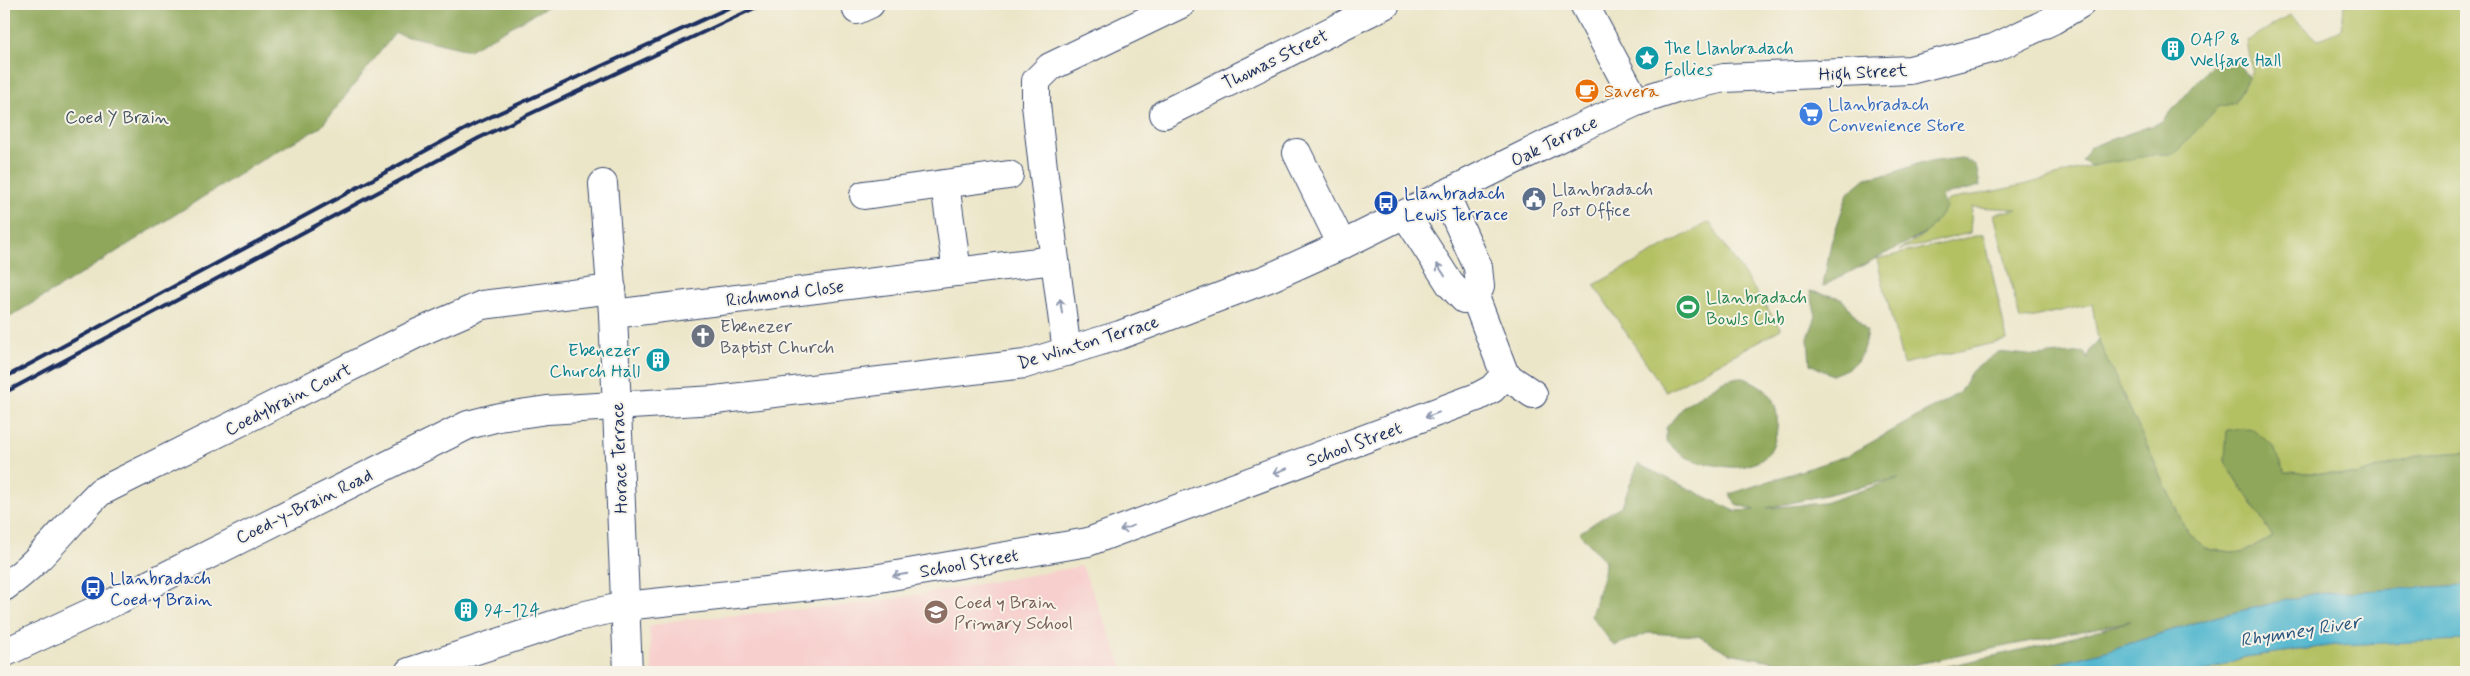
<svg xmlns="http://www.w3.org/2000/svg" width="2470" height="676" font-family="Mynerve,sans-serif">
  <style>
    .built { fill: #f7d0ce }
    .green { fill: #b4c164; stroke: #687861 }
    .forest { fill: #8fa75a; stroke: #556b5c; fill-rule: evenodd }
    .water { fill: #4fb6ce; stroke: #357296 }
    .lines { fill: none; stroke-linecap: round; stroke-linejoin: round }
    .minor-casing { stroke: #3a4a6e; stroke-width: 30 }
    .minor { stroke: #fff; stroke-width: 28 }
    .rail { stroke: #1b2f5e; stroke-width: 4 }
    .oneway { stroke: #8d97ae }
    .labels { text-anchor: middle; stroke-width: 4; stroke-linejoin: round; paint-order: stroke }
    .culture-label { font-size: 18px; fill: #0d838f; stroke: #f7f3e8; text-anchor: start }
    .street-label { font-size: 18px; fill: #1b2f5e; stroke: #f7f3e8 }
    .food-label { font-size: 18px; fill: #c56008; stroke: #f7f3e8; text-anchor: start }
    .shop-label { font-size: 18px; fill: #366cbe; stroke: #f7f3e8; text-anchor: start }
    .park-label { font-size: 18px; fill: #415460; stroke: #f7f3e8 }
    .service-label { font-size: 18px; fill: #4e5e75; stroke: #f7f3e8; text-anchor: start }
    .transit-label { font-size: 18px; fill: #164399; stroke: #f7f3e8; text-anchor: start }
    .leisure-label { font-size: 18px; fill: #27864d; stroke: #f7f3e8; text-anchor: start }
    .worship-label { font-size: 18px; fill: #5b616d; stroke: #f7f3e8; text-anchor: start }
    .education-label { font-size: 18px; fill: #785e54; stroke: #f7f3e8; text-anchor: start }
    .water-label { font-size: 19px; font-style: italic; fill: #2b5880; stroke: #f7f3e8 }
  </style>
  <rect width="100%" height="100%" fill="#f7f3e8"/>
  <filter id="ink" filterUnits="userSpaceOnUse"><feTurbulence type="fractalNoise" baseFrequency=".02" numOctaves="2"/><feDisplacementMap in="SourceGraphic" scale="10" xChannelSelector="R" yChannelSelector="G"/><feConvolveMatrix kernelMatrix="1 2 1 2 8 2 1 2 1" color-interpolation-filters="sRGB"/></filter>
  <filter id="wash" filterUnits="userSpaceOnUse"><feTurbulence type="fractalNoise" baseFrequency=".0096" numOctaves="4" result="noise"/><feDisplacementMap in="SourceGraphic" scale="20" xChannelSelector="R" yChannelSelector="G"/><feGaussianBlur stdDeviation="1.12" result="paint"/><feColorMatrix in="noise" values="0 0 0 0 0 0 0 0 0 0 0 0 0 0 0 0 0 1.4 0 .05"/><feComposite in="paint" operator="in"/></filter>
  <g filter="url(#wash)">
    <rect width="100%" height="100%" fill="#ece6c9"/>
    <path class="built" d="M1082 566 1125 672H652L649 627 672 621 869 603Z"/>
    <g class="green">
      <path d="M2344 4H2466V452L2419 455 2357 475 2284 472 2274 447 2225 461 2273 537 2242 553 2205 549 2184 526 2098 340 2092 304 2020 320 1994 214 2017 209 1972 207 1970 233 1900 250 1927 232 1948 200C1978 194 2009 189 2038 181 2083 169 2128 153 2174 154L2218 107 2235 103 2252 70 2247 41 2290 15 2318 40 2342 29Z"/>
      <path d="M1709 222 1781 329 1666 392 1594 285Z"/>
      <path d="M1984 234 2007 340 1903 364 1877 259Z"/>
      <path d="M2416 640H2466V672H2204L2245 657 2336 645Z"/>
    </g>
    <g class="forest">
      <path d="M4 4H552L469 50 395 33 321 127 265 158 73 279 4 320Z"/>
      <path d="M2235 59 2248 77 2235 103 2218 107 2174 154H2158L2091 166 2082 161 2090 147 2162 122 2216 60Z"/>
      <path d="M1962 158 1976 165 1980 186 1942 196 1946 208 1927 232 1823 286 1831 243 1848 193 1866 178 1893 173 1920 163Z"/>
      <path d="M1810 291 1841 298 1867 331C1862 360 1859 365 1832 375L1810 364 1808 338 1816 316Z"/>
      <path d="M2098 340 2184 526 2205 549 2242 553 2273 537 2225 461 2227 430 2253 429 2274 447 2285 472 2357 475 2419 455 2466 452V585L2313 594 2211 618 2106 651 2024 672H1921L2048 644 2131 621 1877 672H1830L1729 653 1698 636 1648 633 1614 646 1591 616 1604 573 1605 561 1579 533 1622 505 1638 464 1735 511 1755 510 1735 504 1730 494 1849 455 1959 393 1971 372 1998 352 2037 356 2085 352 2087 359 2089 352ZM1899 478 1824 503 1767 508H1768Z"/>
      <path d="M1738 377C1749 379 1761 385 1768 393 1783 408 1780 452 1759 461 1743 469 1732 468 1715 465 1693 462 1680 457 1666 440V428L1685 405 1723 381Z"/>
    </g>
    <path class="water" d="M2466 585V640L2336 645 2245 657 2204 672H2024L2106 651 2211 618 2313 594Z"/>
  </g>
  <g filter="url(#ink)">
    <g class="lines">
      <defs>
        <g id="minor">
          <path d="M1584 4 1636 102"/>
          <path d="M857 10 870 4"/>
          <path d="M1164 114 1386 4"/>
          <path d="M1297 153 1342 245"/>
          <path d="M603 184 613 314 628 672"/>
          <path d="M945 184 957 272"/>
          <path d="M864 195 1009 175"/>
          <path d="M1405 214 1450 284 1464 299 1475 297"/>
          <path d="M613 314 1054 260"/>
          <path d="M1067 352 1043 168 1036 104V81L1050 67 1181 4"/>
          <path d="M1505 375 1533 394"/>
          <path d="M4 587C42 561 67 524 100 492L420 332 482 305 612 289"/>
          <path d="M4 653 120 599 468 425 499 417 547 410 715 400 1025 364 1120 335 1269 278 1342 245 1569 133 1636 102 1676 89 1724 78 1910 70 1994 48 2053 20 2080 4"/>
          <path d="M409 672 577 617 625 606 868 580 1088 542 1477 397 1492 389 1505 375 1475 297 1480 287 1478 267 1445 194"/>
        </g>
      </defs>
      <use href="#minor" class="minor-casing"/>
      <use href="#minor" class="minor"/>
      <g class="rail">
        <path d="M4 378 475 124 737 4"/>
        <path d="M4 393 479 138 763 4"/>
      </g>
    </g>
    <defs><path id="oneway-shaft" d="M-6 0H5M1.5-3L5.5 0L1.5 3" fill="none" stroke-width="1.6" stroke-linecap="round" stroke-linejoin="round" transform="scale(1.25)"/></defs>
    <g class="oneway">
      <use href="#oneway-shaft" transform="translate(1441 270) rotate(-123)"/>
      <use href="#oneway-shaft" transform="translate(1061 306) rotate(-98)"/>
      <use href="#oneway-shaft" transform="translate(1432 415) rotate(160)"/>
      <use href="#oneway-shaft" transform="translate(1280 471) rotate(159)"/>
      <use href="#oneway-shaft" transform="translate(1127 528) rotate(160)"/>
      <use href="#oneway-shaft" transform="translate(900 575) rotate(170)"/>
    </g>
  </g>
  <defs>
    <symbol id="building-disc" viewBox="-11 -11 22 22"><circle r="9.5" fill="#0f9aa8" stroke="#f7f3e8"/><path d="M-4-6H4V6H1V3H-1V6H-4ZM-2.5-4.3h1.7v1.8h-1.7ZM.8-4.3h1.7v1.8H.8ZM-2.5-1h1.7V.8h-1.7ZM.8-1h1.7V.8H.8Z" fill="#fff"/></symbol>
    <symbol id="sight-disc" viewBox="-11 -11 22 22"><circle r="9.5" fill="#0f9aa8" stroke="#f7f3e8"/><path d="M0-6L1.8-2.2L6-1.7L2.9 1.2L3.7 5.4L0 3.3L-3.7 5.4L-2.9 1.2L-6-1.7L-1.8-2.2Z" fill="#fff"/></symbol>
    <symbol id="cafe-disc" viewBox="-11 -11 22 22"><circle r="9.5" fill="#e8710a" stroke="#f7f3e8"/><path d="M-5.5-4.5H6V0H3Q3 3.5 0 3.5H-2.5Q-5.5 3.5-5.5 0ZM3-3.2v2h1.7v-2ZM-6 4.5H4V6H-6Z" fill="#fff"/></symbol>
    <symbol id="supermarket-disc" viewBox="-11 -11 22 22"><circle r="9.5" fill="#3f7fe0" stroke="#f7f3e8"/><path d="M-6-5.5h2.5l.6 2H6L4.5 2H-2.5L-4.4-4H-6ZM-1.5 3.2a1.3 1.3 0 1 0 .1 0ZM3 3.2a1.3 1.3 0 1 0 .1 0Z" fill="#fff"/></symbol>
    <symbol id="civic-disc" viewBox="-11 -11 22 22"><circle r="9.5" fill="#5c6f8a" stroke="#f7f3e8"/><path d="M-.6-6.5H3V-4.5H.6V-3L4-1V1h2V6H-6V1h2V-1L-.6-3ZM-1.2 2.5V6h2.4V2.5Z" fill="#fff"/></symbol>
    <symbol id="bus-disc" viewBox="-11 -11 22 22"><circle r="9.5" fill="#1a4fb4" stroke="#f7f3e8"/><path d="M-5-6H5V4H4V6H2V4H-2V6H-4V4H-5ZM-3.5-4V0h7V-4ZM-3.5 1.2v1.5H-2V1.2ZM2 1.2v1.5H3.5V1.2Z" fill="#fff"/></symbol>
    <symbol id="stadium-disc" viewBox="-11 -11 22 22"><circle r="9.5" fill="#2e9e5b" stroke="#f7f3e8"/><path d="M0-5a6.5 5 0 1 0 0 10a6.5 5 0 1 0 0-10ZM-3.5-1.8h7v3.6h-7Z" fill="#fff"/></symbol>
    <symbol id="church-disc" viewBox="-11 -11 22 22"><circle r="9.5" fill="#6b7280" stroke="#f7f3e8"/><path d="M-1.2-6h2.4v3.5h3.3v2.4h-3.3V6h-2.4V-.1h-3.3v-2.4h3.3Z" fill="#fff"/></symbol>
    <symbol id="school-disc" viewBox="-11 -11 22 22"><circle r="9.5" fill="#8d6e63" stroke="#f7f3e8"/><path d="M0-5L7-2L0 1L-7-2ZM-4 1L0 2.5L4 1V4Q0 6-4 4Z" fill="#fff"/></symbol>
  </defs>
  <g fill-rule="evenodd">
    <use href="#building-disc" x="2159" y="35" width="28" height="28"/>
    <use href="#sight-disc" x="1633" y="44" width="28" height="28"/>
    <use href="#cafe-disc" x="1573" y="77" width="28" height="28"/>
    <use href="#supermarket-disc" x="1797" y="100" width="28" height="28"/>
    <use href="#civic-disc" x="1520" y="185" width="28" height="28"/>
    <use href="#bus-disc" x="1372" y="189" width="28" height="28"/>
    <use href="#stadium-disc" x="1674" y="293" width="28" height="28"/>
    <use href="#church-disc" x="689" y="322" width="28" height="28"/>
    <use href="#building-disc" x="644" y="346" width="28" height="28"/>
    <use href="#bus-disc" x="79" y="574" width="28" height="28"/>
    <use href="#building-disc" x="452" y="596" width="28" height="28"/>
    <use href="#school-disc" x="922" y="598" width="28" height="28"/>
  </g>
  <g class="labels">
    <g class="culture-label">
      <text x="2190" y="45">OAP &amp;<tspan x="2190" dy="21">Welfare Hall</tspan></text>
      <text x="1664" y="54">The Llanbradach<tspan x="1664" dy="21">Follies</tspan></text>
      <text x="640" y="356" text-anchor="end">Ebenezer<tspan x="640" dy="21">Church Hall</tspan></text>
      <text x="484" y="616">94-124</text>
    </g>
    <g class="street-label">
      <text transform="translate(1275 59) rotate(-26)" y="6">Thomas Street</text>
      <text transform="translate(1863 72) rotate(-3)" y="6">High Street</text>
      <text transform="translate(1554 141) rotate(-26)" y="6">Oak Terrace</text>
      <text transform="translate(785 293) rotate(-7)" y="6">Richmond Close</text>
      <text transform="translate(1088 342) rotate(-17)" y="6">De Winton Terrace</text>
      <text transform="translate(288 399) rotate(-27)" y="6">Coedybrain Court</text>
      <text transform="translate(1354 444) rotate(-20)" y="6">School Street</text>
      <text transform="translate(619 458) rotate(-92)" y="6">Horace Terrace</text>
      <text transform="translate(304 506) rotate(-26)" y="6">Coed-y-Brain Road</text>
      <text transform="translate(969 563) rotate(-10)" y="6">School Street</text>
    </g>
    <g class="food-label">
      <text x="1604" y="97">Savera</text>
    </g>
    <g class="shop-label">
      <text x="1828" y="110">Llanbradach<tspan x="1828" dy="21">Convenience Store</tspan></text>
    </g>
    <g class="park-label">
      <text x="117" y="123">Coed Y Brain</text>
    </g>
    <g class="service-label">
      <text x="1552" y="195">Llanbradach<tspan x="1552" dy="21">Post Office</tspan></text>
    </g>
    <g class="transit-label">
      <text x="1404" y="199">Llanbradach<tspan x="1404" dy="21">Lewis Terrace</tspan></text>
      <text x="110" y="584">Llanbradach<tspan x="110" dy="21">Coed y Brain</tspan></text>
    </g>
    <g class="leisure-label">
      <text x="1706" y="303">Llanbradach<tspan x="1706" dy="21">Bowls Club</tspan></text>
    </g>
    <g class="worship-label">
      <text x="720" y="332">Ebenezer<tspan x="720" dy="21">Baptist Church</tspan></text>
    </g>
    <g class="education-label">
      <text x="954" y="608">Coed y Brain<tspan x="954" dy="21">Primary School</tspan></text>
    </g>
    <g class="water-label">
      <text transform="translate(2300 630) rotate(-9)" y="7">Rhymney River</text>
    </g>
  </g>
  <rect width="2470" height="676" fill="none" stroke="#f7f3e8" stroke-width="20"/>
</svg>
